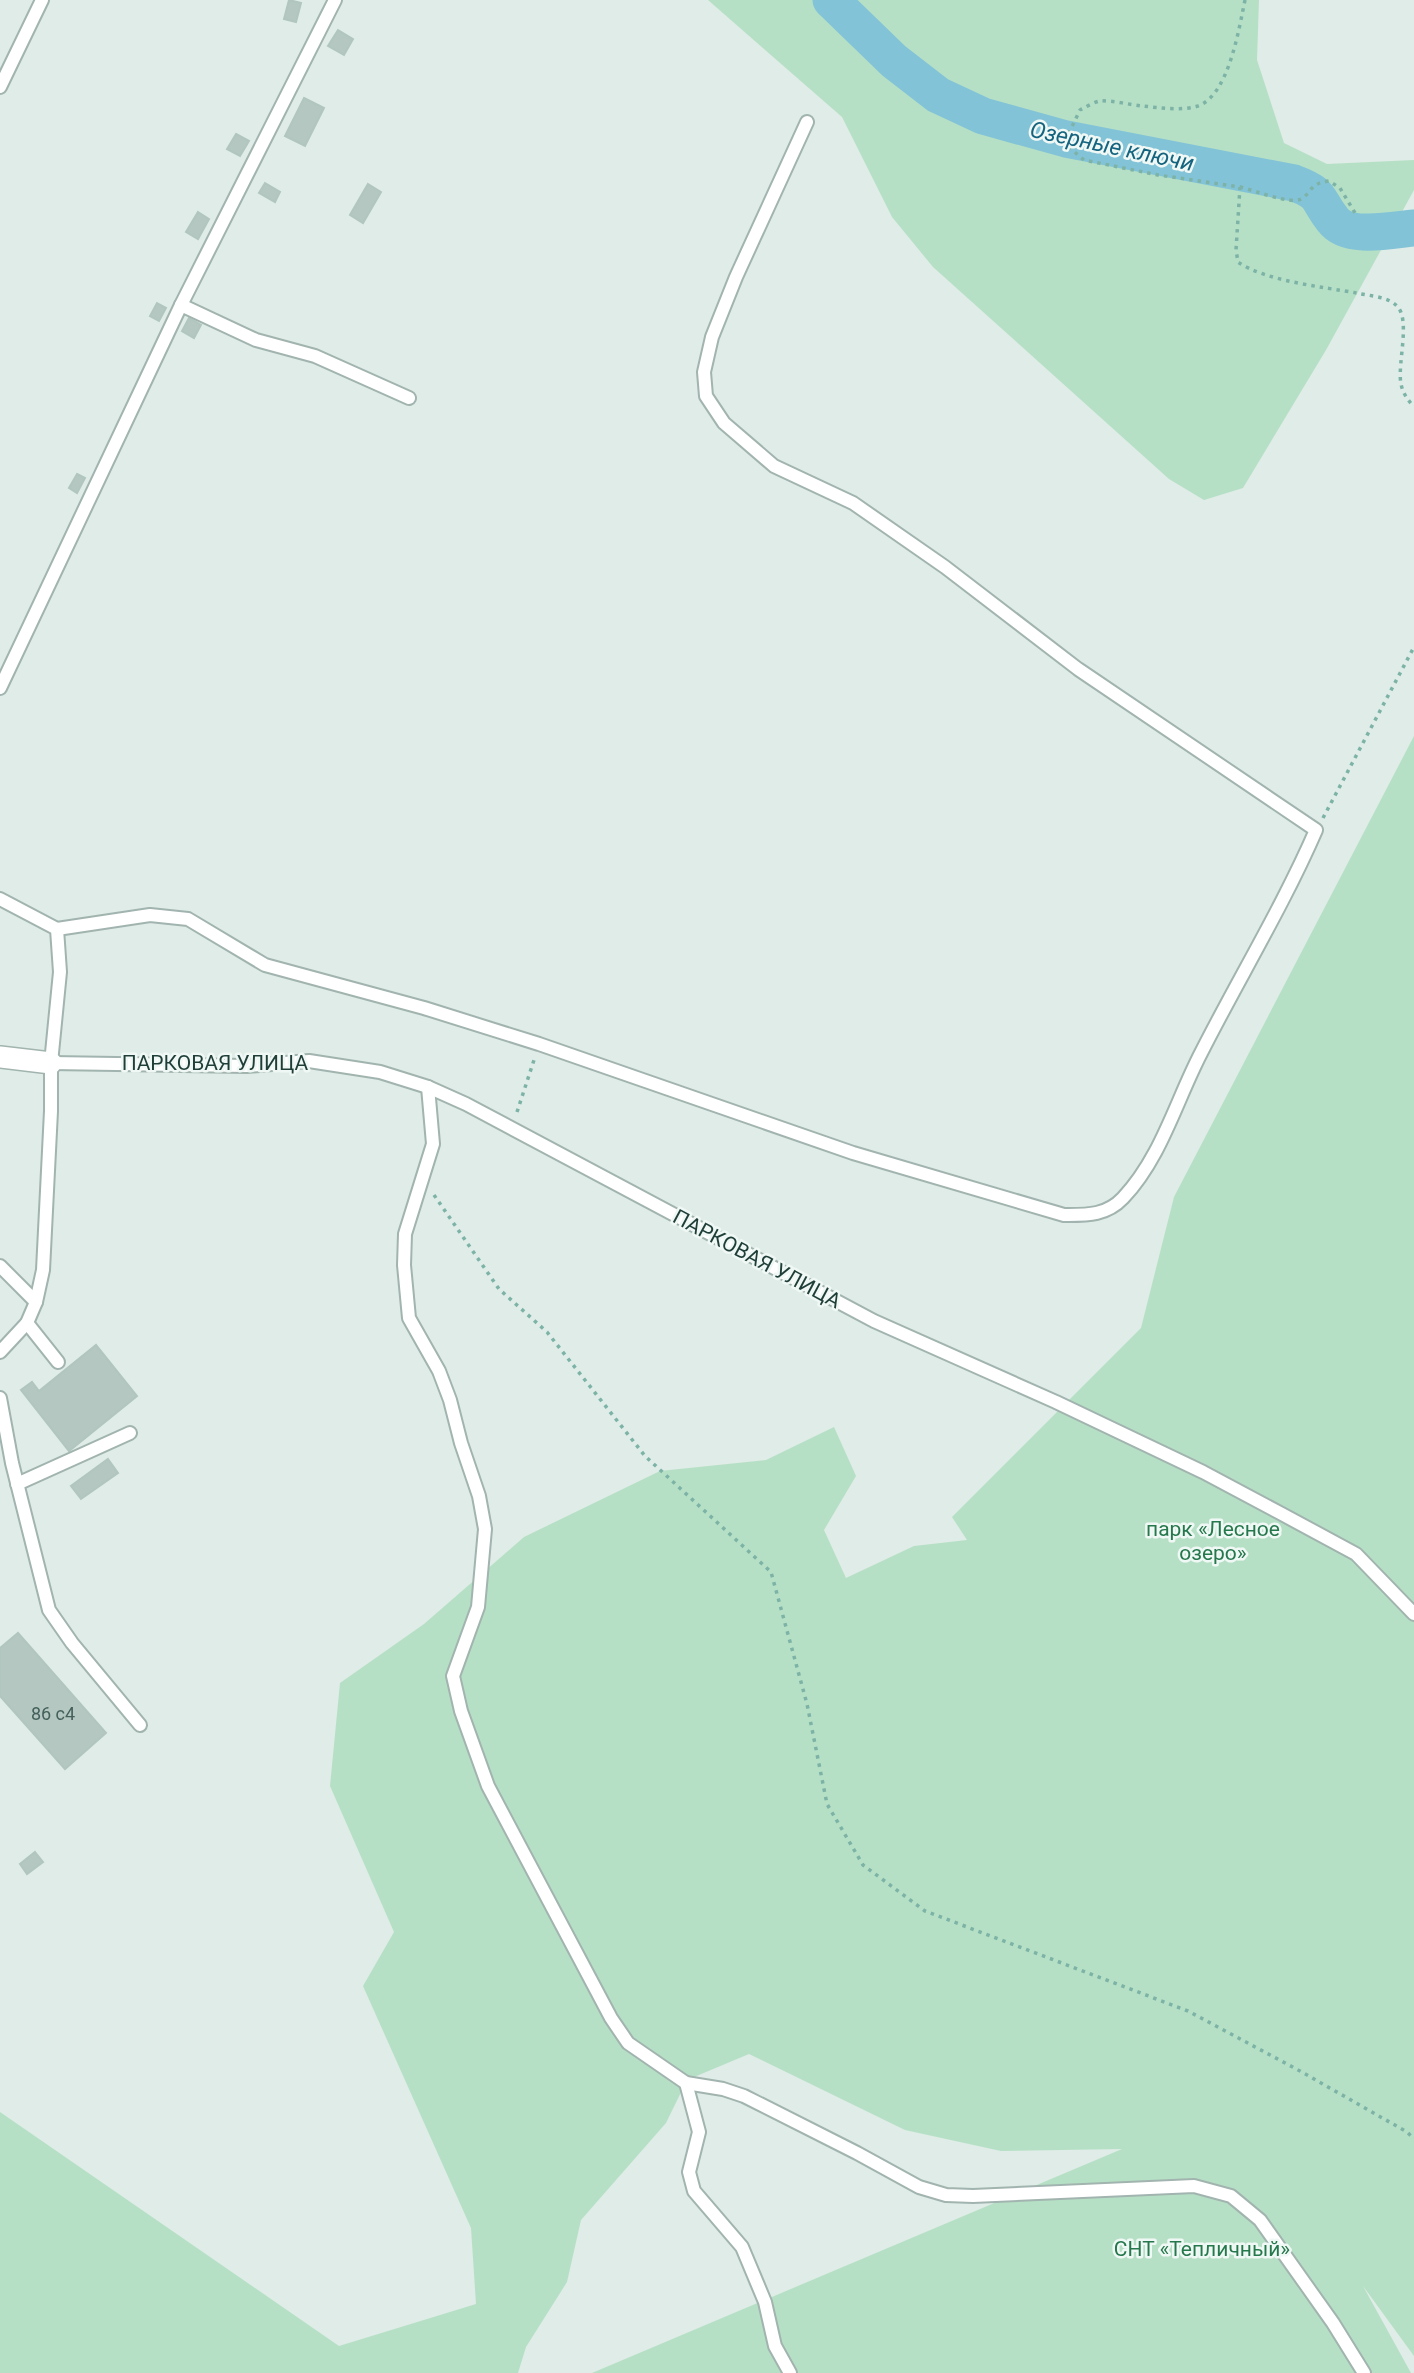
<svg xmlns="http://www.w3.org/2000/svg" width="1414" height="2373" font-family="Roboto,sans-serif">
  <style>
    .green { fill: #b6e0c5 }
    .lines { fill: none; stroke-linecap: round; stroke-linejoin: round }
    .river { stroke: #82c3d7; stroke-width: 37 }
    .building { fill: #b4c7c1; stroke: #b1c6bf; stroke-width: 2 }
    .lane-casing { stroke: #a2b4af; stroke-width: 16 }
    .street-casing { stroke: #a2b4af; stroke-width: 24 }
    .path { stroke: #7db3a6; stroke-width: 3.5; stroke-dasharray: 3.5 5; stroke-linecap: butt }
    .lane { stroke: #fff; stroke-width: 12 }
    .street { stroke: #fff; stroke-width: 21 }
    .labels { text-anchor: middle; stroke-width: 5; stroke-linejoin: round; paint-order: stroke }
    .number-label { font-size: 18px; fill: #44605a }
    .street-label { font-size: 21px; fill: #1f3e38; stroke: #f0f8f5 }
    .park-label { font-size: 21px; fill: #25784c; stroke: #f0f8f5 }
    .water-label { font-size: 23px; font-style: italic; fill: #14647f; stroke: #f0f8f5 }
  </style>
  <rect width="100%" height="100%" fill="#dfece7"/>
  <g class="green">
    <path d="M708 0H1259L1257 60 1284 143 1327 164 1414 160V190L1326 350 1243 488 1204 500 1169 479 933 267 892 217 842 117Z"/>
    <path d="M1414 736V2356L1363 2286 1411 2373H592L1122 2149 1001 2151 905 2130 749 2054 687 2080 666 2123 581 2220 567 2282 526 2347 518 2373H0V2112L339 2346 476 2304 471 2228 363 1986 394 1932 330 1786 340 1683 424 1624 524 1537 660 1471 766 1460 834 1427 856 1476 824 1530 846 1578 914 1546 967 1540 952 1517 1141 1328 1174 1197Z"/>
  </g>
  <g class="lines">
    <path class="river" d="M831 0 894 61 938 95 983 116 1066 139 1294 183C1324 194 1316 199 1333 220 1348 240 1392 230 1414 228"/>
  </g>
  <g class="building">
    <path d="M289 0 301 3 296 22 284 19Z"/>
    <path d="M338 30 353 39 344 55 328 46Z"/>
    <path d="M304 98 324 108 305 146 285 136Z"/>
    <path d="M236 134 249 141 240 156 227 149Z"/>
    <path d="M265 183 280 192 275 202 259 193Z"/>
    <path d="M368 184 381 192 363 223 350 215Z"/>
    <path d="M198 212 209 219 198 239 186 232Z"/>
    <path d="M157 303 166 308 159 321 150 316Z"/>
    <path d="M189 318 201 325 194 338 182 331Z"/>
    <path d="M77 474 85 478 77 493 69 488Z"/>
    <path d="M96 1345 137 1396 69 1451 21 1390 32 1382 39 1391Z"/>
    <path d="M108 1459 118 1473 81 1499 71 1486Z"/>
    <path d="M18 1633 106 1733 65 1769 0 1696V1648Z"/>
    <path d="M35 1852 43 1862 27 1874 20 1864Z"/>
  </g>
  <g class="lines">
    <defs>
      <g id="lane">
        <path d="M0 87 42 0"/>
        <path d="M181 305 256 340 315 356 409 398"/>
        <path d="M0 688 181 305 335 0"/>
        <path d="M0 899 57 929 60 972 51 1063V1111L43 1270 36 1302 27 1323 0 1352"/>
        <path d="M57 929 150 915 188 919 265 965 424 1008 539 1044 853 1153 1064 1215C1086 1215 1106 1216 1123 1198 1161 1158 1176 1101 1201 1053 1239 978 1283 906 1316 830L1078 669 945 567 853 503 774 466 724 423 706 396 704 372 712 337 736 277 807 122"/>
        <path d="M51 1063 247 1066 309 1061 380 1072 428 1087 466 1104 874 1321 1056 1402 1203 1472 1280 1513 1356 1554 1414 1614"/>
        <path d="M428 1087 433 1144 405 1234 404 1265 409 1318 439 1371 450 1400 461 1443 479 1496 485 1529 478 1607 453 1676 461 1711 488 1786 611 2018 628 2043 686 2083 723 2089 744 2096 857 2153 919 2187 946 2195 973 2196 1194 2186 1231 2196 1260 2220 1333 2323 1364 2373"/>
        <path d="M0 1266 36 1302"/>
        <path d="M27 1323 58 1362"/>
        <path d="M0 1398 12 1463 49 1610 72 1643 140 1725"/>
        <path d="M17 1484 130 1433"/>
        <path d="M686 2083 699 2132 689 2172 694 2191 742 2247 765 2302 775 2346 790 2373"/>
      </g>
      <path id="street" d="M0 1057 51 1063"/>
    </defs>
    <use href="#lane" class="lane-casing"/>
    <use href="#street" class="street-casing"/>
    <g class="path">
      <path d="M1245 0C1239 28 1229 95 1198 106 1182 111 1160 108 1143 106 1130 105 1113 100 1100 101 1094 102 1086 107 1080 110L1066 139 1071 149 1084 160 1158 175 1240 187 1236 250 1238 262C1265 281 1323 287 1357 293 1369 296 1387 296 1397 306 1411 320 1397 364 1401 384 1403 394 1408 400 1414 407"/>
      <path d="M1240 187C1253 190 1291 205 1301 199 1314 191 1308 184 1329 181L1340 188 1355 213"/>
      <path d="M1323 818 1414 647"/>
      <path d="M517 1112 534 1060"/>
      <path d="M434 1195 499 1289 547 1332 645 1456 771 1572 807 1704 827 1804 863 1865 925 1911 1188 2011 1300 2071 1407 2132 1414 2139"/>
    </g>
    <use href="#lane" class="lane"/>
    <use href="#street" class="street"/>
  </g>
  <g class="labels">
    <g class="number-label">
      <text x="53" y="1720">86 с4</text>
    </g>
    <g class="street-label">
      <text x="215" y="1070">ПАРКОВАЯ УЛИЦА</text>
      <text transform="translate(757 1259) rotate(28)" y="7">ПАРКОВАЯ УЛИЦА</text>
    </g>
    <g class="park-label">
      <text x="1213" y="1536">парк «Лесное<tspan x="1213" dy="24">озеро»</tspan></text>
      <text x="1202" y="2256">СНТ «Тепличный»</text>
    </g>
    <g class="water-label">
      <text transform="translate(1112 146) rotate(12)" y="8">Озерные ключи</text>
    </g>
  </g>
</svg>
